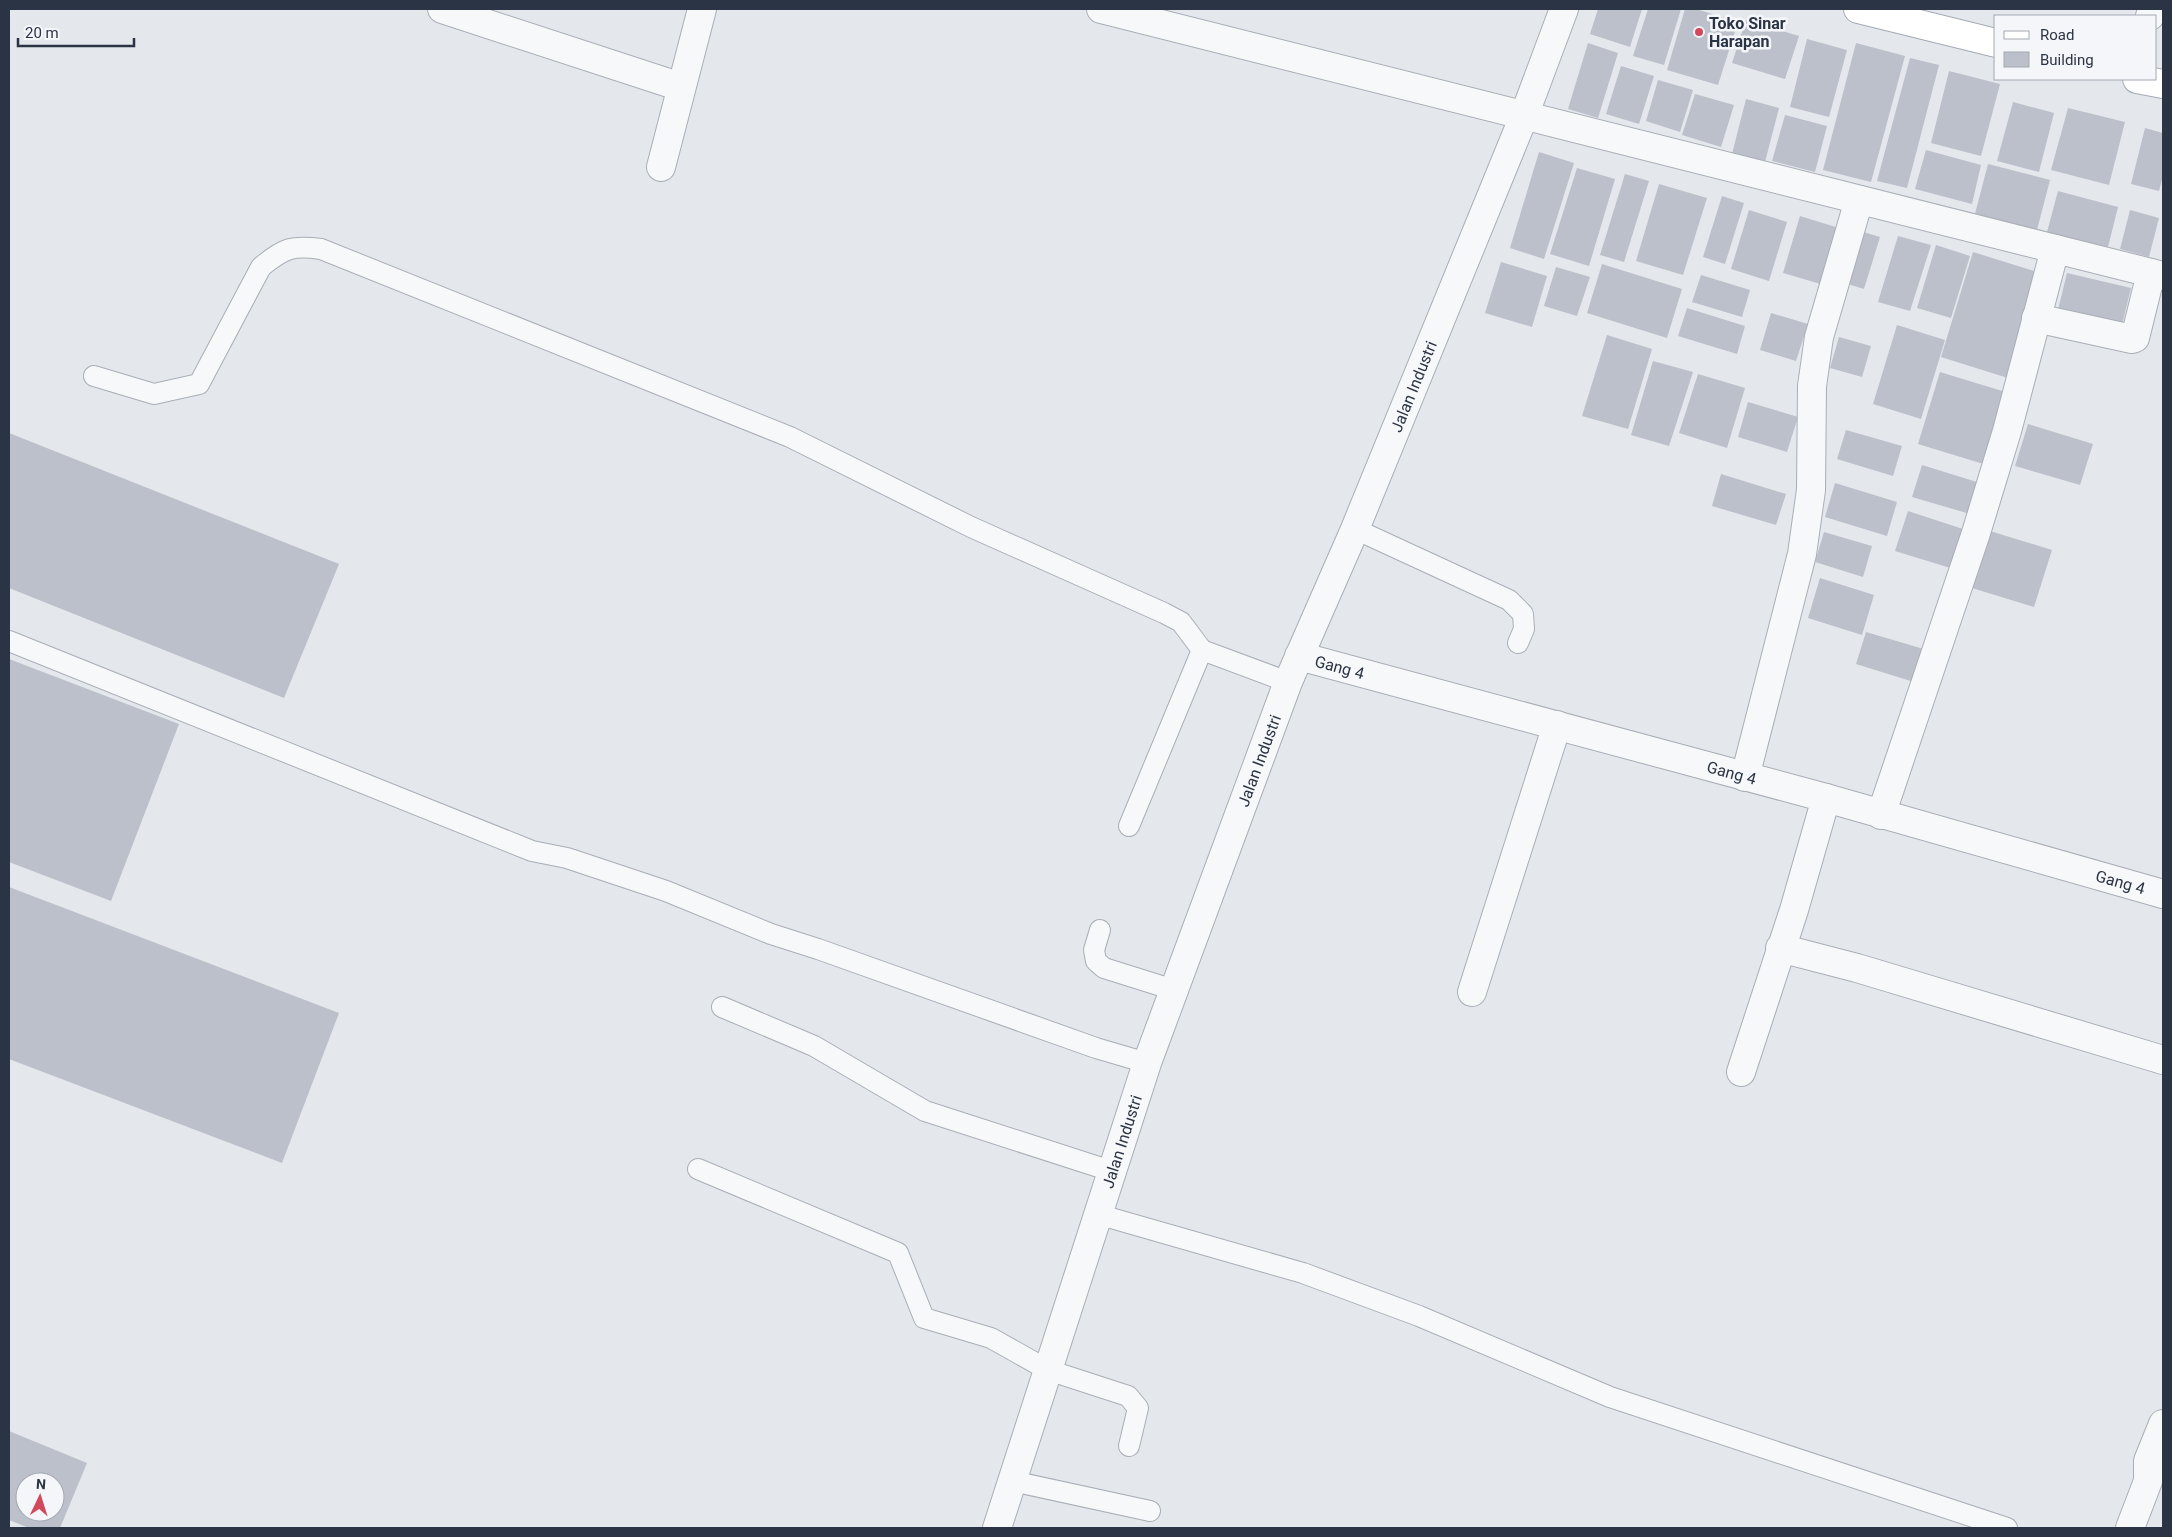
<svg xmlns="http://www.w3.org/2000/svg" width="2172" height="1537" font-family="Roboto,sans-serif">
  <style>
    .building { fill: #bbc0ca; fill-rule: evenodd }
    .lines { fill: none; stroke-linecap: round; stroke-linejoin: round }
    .service-casing { stroke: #a9aeb7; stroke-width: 22 }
    .minor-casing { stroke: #a9aeb7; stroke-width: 30 }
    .tertiary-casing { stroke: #a9aeb7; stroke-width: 30 }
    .primary-casing { stroke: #a3abb8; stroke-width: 30 }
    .service { stroke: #f7f8fa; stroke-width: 20 }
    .minor { stroke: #f7f8fa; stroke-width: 28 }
    .tertiary { stroke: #f7f8fa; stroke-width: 28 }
    .primary { stroke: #fff; stroke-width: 28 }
    .poi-dot { fill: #d1495b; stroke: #f4f6f9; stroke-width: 2 }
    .labels { text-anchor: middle; stroke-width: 5; stroke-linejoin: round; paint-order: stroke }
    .poi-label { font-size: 16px; font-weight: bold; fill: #2b3445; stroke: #f4f6f9; text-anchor: start }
    .street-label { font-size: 16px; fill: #2b3445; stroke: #f4f6f9 }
  </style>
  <rect width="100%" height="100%" fill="#e4e7ec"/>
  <g class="building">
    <path d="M1598 9H1642L1630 47 1590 34Z"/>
    <path d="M1648 9H1681L1664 65 1633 56Z"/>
    <path d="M1685 9H1696L1738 22 1718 85 1667 70Z"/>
    <path d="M1746 20 1799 36 1785 79 1732 63Z"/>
    <path d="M1807 39 1847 50 1829 117 1790 107Z"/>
    <path d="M1588 43 1618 53 1598 118 1568 109Z"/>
    <path d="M1856 43 1905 56 1871 182 1823 170Z"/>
    <path d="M1910 58 1939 65 1907 188 1877 181Z"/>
    <path d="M1621 66 1654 76 1639 124 1606 114Z"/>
    <path d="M1949 71 2000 84 1981 156 1931 143Z"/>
    <path d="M1658 80 1693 90 1680 132 1646 121Z"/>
    <path d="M1695 94 1734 105 1721 147 1682 135Z"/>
    <path d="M1746 99 1779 108 1765 162 1732 154Z"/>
    <path d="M2013 102 2054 113 2039 172 1997 161Z"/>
    <path d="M2068 108 2125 122 2109 185 2051 170Z"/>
    <path d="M1785 115 1827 126 1815 172 1772 161Z"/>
    <path d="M2145 128 2163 133V176L2159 191 2131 184Z"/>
    <path d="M1926 150 1981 165 1972 204 1915 189Z"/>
    <path d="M1539 152 1574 163 1544 259 1510 248Z"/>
    <path d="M1988 164 2050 180 2037 230 1975 214Z"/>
    <path d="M1577 168 1615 179 1589 266 1550 254Z"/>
    <path d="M1625 174 1649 181 1624 262 1600 255Z"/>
    <path d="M1659 184 1707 198 1683 275 1636 261Z"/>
    <path d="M2058 191 2118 207 2108 247 2047 232Z"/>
    <path d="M1722 196 1744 203 1725 264 1703 257Z"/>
    <path d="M1749 210 1787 222 1769 281 1731 269Z"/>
    <path d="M2130 210 2159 218 2149 257 2120 249Z"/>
    <path d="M1800 216 1842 229 1824 285 1783 273Z"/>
    <path d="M1857 230 1880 237 1864 289 1841 282Z"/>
    <path d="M1898 236 1931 245 1910 311 1878 302Z"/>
    <path d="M1936 245 1970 256 1951 318 1917 308Z"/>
    <path d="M1973 252 2044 274 2011 379 1941 357Z"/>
    <path d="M1501 262 1547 276 1532 327 1485 313Z"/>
    <path d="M1602 264 1682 289 1667 338 1587 313Z"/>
    <path d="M1556 267 1590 277 1577 316 1544 306Z"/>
    <path d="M2067 273 2131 288 2121 329 2057 314Z"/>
    <path d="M1701 275 1750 290 1742 317 1692 302Z"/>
    <path d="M1687 308 1745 326 1737 354 1678 336Z"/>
    <path d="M1771 313 1808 324 1796 361 1760 350Z"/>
    <path d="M1897 325 1945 340 1921 419 1873 404Z"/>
    <path d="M1607 335 1652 349 1628 429 1582 416Z"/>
    <path d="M1839 337 1871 346 1862 377 1830 368Z"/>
    <path d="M1653 361 1693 372 1669 446 1631 435Z"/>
    <path d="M1940 372 2012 394 1990 466 1918 444Z"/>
    <path d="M1698 374 1745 388 1727 448 1679 433Z"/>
    <path d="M1748 402 1798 417 1787 452 1738 437Z"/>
    <path d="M2028 424 2093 444 2080 485 2015 466Z"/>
    <path d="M1846 430 1902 446 1893 476 1837 459Z"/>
    <path d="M9 433 339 564 284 698 9 588Z"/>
    <path d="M1922 465 1980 483 1970 514 1912 497Z"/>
    <path d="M1721 474 1786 494 1776 525 1712 506Z"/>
    <path d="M1835 483 1897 502 1887 536 1825 517Z"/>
    <path d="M1908 511 1969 531 1957 570 1895 551Z"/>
    <path d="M1990 531 2052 550 2034 607 1972 588Z"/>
    <path d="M1824 532 1872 546 1863 577 1815 562Z"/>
    <path d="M1820 578 1874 595 1862 635 1808 618Z"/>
    <path d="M1866 632 1927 650 1917 683 1856 664Z"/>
    <path d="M9 659 179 724 111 901 9 862Z"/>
    <path d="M9 887 339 1013 282 1163 9 1059Z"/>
    <path d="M9 1431 87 1463 60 1528H29L9 1520ZM25 1482H55V1512H25Z"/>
  </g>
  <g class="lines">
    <defs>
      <g id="service">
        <path d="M94 376 154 394 199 384 261 267C284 248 292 245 321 249L790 437 971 527 1164 613 1181 622 1202 650"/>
        <path d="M1355 529 1509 600 1523 614 1524 629 1518 643"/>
        <path d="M9 641 532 851 567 858 666 891 771 934 818 949 1096 1048 1147 1063"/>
        <path d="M1129 826 1202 650 1288 682"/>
        <path d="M1100 930 1094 950 1096 961 1104 968 1174 990"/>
        <path d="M722 1007 814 1046 925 1111 1111 1171"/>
        <path d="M698 1169 898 1253 924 1318 991 1338 1048 1370 1128 1396 1138 1408 1129 1446"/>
        <path d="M1097 1214 1303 1273 1419 1316 1610 1397 2007 1528"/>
        <path d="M1012 1481 1150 1511"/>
      </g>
      <g id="minor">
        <path d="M442 9 681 87"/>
        <path d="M1101 9 2163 276"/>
        <path d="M2150 16 2152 9"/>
        <path d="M661 167 702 9"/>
        <path d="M2036 318 2132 339 2135 338 2151 273"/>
        <path id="s1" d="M1299 656 1826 798 2163 894"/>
        <path d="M1745 777 1802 554 1811 490 1812 386 1819 337 1859 200"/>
        <path d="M1881 815 1976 533 2007 431 2055 249"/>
        <path d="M1780 948 1857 968 2163 1060"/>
        <path d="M1472 992 1557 725"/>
        <path d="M1741 1072 1794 910 1826 798"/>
        <path d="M2130 1528 2148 1481V1461L2163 1424"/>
      </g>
      <g id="tertiary">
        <path id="s2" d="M997 1528 1147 1063 1288 682 1355 529 1524 116 1564 9"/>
      </g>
      <g id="primary">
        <path d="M1858 9 1996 43"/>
        <path d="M2137 79 2163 84"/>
      </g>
    </defs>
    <use href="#service" class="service-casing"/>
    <use href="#minor" class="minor-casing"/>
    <use href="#tertiary" class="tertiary-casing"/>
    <use href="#primary" class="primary-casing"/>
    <use href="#service" class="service"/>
    <use href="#minor" class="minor"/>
    <use href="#tertiary" class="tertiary"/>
    <use href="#primary" class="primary"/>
  </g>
  <circle class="poi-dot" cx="1699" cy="32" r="5"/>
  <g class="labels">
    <g class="poi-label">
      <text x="1709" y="29">Toko Sinar<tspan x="1709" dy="18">Harapan</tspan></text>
    </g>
    <g class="street-label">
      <text dy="6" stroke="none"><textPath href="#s2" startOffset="1216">Jalan Industri</textPath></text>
      <text dy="6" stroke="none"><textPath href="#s1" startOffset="42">Gang 4</textPath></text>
      <text dy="6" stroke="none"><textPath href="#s2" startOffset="811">Jalan Industri</textPath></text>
      <text dy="6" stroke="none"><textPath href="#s1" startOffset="448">Gang 4</textPath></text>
      <text dy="6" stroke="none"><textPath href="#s1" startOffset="852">Gang 4</textPath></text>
      <text dy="6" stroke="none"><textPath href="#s2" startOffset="406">Jalan Industri</textPath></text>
    </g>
  </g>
  <rect width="2172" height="1537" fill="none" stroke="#2b3445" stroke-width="20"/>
  <rect x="1994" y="15" width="162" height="65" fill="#f4f6f9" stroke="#a4a8b1"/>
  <rect x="2004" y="31" width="25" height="8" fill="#ffffff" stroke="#a4a8b1"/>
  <text x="2040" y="40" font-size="15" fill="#2b3445">Road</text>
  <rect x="2004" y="52" width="25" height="15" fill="#bbc0ca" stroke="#a4a8b1"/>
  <text x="2040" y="65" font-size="15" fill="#2b3445">Building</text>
  <g transform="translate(40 1497) rotate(4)"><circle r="24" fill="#f4f6f9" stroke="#a4a8b1"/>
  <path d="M0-4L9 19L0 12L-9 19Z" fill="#d1495b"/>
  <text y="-8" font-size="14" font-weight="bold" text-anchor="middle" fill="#2b3445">N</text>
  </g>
  <path d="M18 38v8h116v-8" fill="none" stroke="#2b3445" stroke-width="2.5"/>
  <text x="25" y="38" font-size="15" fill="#2b3445" stroke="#f4f6f9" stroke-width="4" paint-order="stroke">20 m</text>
</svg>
